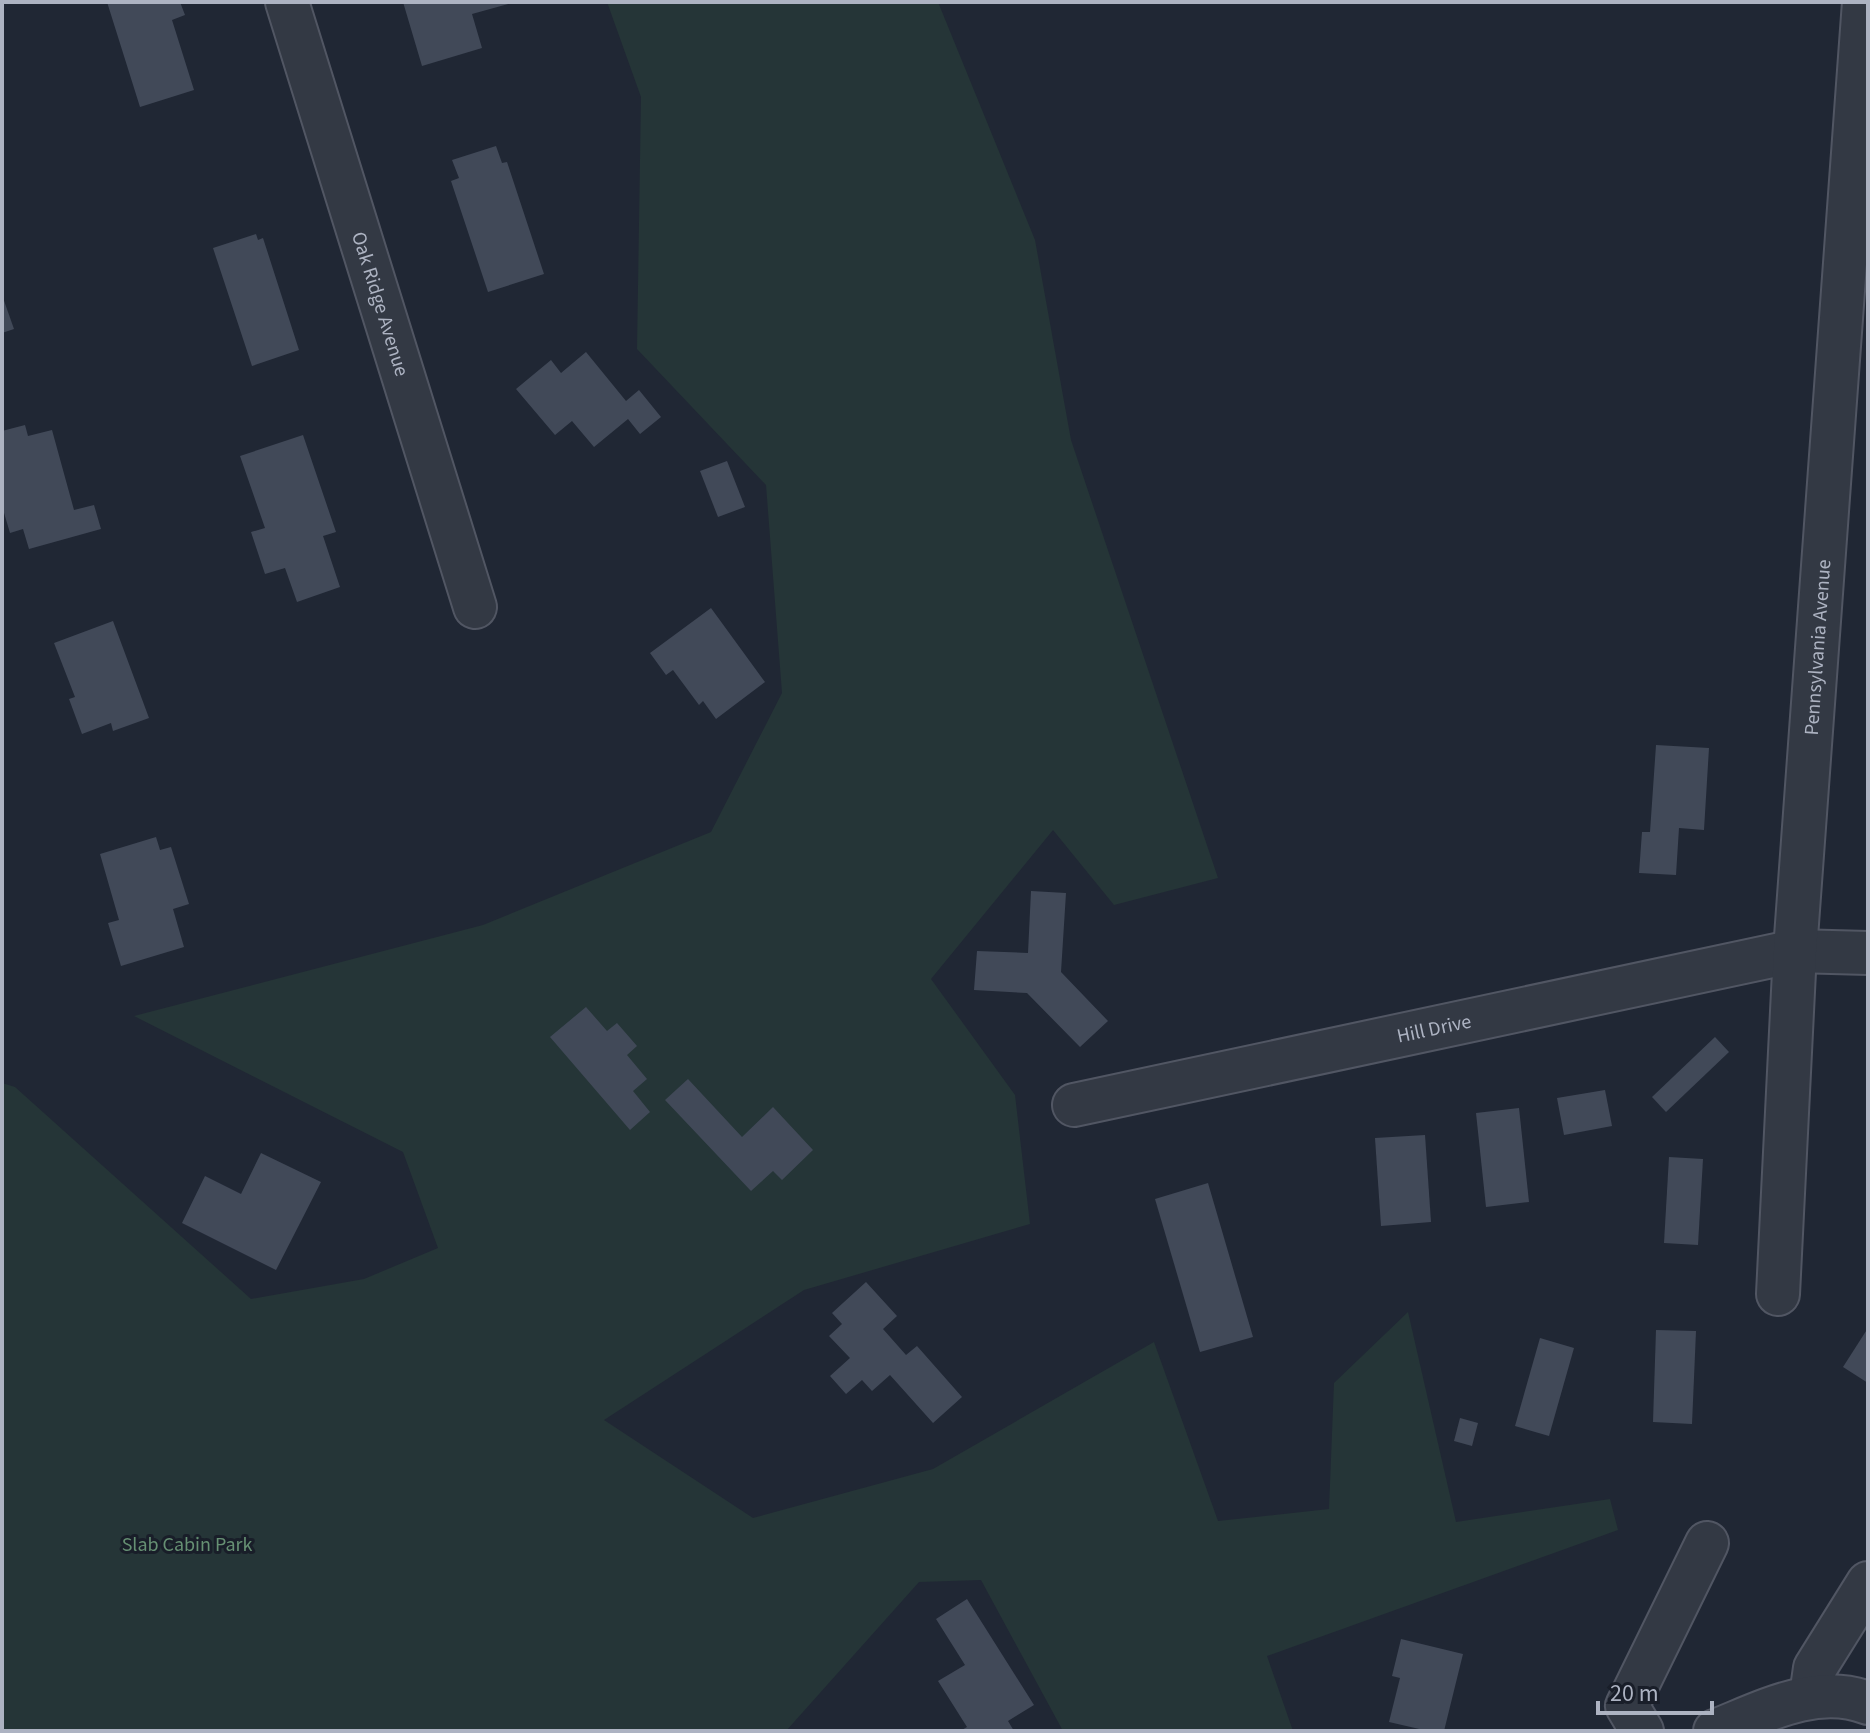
<svg xmlns="http://www.w3.org/2000/svg" width="1870" height="1733" font-family="'Source Sans 3',sans-serif">
  <style>
    .green { fill: #253537 }
    .building { fill: #414958 }
    .lines { fill: none; stroke-linecap: round; stroke-linejoin: round }
    .minor-casing { stroke: #515663; stroke-width: 46 }
    .minor { stroke: #333944; stroke-width: 42 }
    .labels { text-anchor: middle; stroke-width: 6; stroke-linejoin: round; paint-order: stroke }
    .street-label { font-size: 20px; fill: #adb3c2; stroke: #191e29 }
    .park-label { font-size: 20px; fill: #669073; stroke: #191e29 }
  </style>
  <rect width="100%" height="100%" fill="#202734"/>
  <path class="green" d="M607 2H938L1035 240 1071 440 1218 878 1114 905 1053 830 931 979 1015 1095 1030 1224 804 1290 604 1420 753 1518 933 1469 1154 1342 1218 1521 1329 1509 1334 1383 1408 1312 1456 1522 1610 1499 1618 1530 1267 1656 1293 1731H1063L981 1580 919 1582 786 1731H2V1083L15 1087 251 1299 364 1279 438 1248 403 1152 134 1016 483 925 711 832 782 693 766 485 637 349 641 97Z"/>
  <g class="building">
    <path d="M107 2H180L185 15 172 20 194 90 140 107Z"/>
    <path d="M403 2H511L512 3 472 14 482 48 422 66Z"/>
    <path d="M496 146 502 163 507 162 544 274 488 292 451 181 459 178 452 160Z"/>
    <path d="M256 234 258 240 263 238 299 350 252 366 213 248Z"/>
    <path d="M2 295 14 329 2 333Z"/>
    <path d="M586 352 626 401 639 390 661 417 640 434 628 419 594 447 572 421 555 435 516 389 551 360 561 373Z"/>
    <path d="M25 425 28 436 52 430 74 510 94 505 101 529 29 549 23 529 10 533 2 506V431Z"/>
    <path d="M303 435 336 532 323 536 340 587 297 602 285 568 265 574 251 532 265 528 240 456Z"/>
    <path d="M727 461 745 507 718 517 700 471Z"/>
    <path d="M711 608 765 682 716 719 703 701 699 705 673 670 666 675 650 653Z"/>
    <path d="M113 621 149 718 113 731 111 723 82 734 69 699 75 697 54 643Z"/>
    <path d="M1656 745 1709 748 1704 830 1679 828 1676 875 1639 873 1642 832H1650Z"/>
    <path d="M156 837 160 850 171 847 189 904 173 909 184 947 121 966 108 923 119 920 100 854Z"/>
    <path d="M1031 891 1066 893 1061 972 1108 1021 1080 1047 1027 993 974 990 977 951 1028 953Z"/>
    <path d="M586 1007 607 1031 617 1023 637 1046 627 1055 647 1079 633 1091 650 1112 630 1130 550 1037Z"/>
    <path d="M1715 1037 1729 1052 1666 1112 1652 1097Z"/>
    <path d="M688 1079 742 1137 773 1107 813 1150 782 1180 773 1171 751 1191 665 1100Z"/>
    <path d="M1605 1090 1612 1126 1564 1135 1557 1098Z"/>
    <path d="M1519 1108 1529 1202 1486 1207 1476 1113Z"/>
    <path d="M1425 1135 1431 1222 1381 1226 1375 1138Z"/>
    <path d="M261 1153 321 1182 276 1270 182 1223 205 1176 241 1194Z"/>
    <path d="M1669 1157 1703 1159 1698 1245 1664 1243Z"/>
    <path d="M1208 1183 1253 1337 1200 1352 1155 1199Z"/>
    <path d="M866 1282 897 1316 883 1329 906 1355 917 1346 962 1397 933 1423 890 1375 872 1391 862 1380 846 1394 830 1376 850 1358 829 1336 842 1324 832 1313Z"/>
    <path d="M1868 1328V1383L1843 1367Z"/>
    <path d="M1656 1330 1696 1331 1692 1424 1653 1422Z"/>
    <path d="M1540 1338 1574 1348 1549 1436 1515 1426Z"/>
    <path d="M1460 1418 1478 1423 1472 1446 1454 1441Z"/>
    <path d="M967 1599 1034 1705 1008 1721 1014 1731H960L967 1727 938 1681 965 1665 936 1619Z"/>
    <path d="M1401 1639 1463 1654 1444 1731H1428L1389 1722 1400 1678 1392 1676Z"/>
  </g>
  <g class="lines">
    <defs>
      <g id="minor">
        <path id="s1" d="M287 2 475 607"/>
        <path id="s2" d="M1074 1105 1795 951 1868 953"/>
        <path id="s3" d="M1778 1294 1795 951 1864 2"/>
        <path d="M1811 1696 1815 1668 1868 1583"/>
        <path d="M1642 1731 1627 1706 1707 1543"/>
        <path d="M1715 1731C1763 1712 1816 1683 1868 1703"/>
      </g>
    </defs>
    <use href="#minor" class="minor-casing"/>
    <use href="#minor" class="minor"/>
  </g>
  <g class="labels">
    <g class="street-label">
      <text dy="7" stroke="none"><textPath href="#s1" startOffset="316">Oak Ridge Avenue</textPath></text>
      <text dy="7" stroke="none"><textPath href="#s3" startOffset="648">Pennsylvania Avenue</textPath></text>
      <text dy="7" stroke="none"><textPath href="#s2" startOffset="368">Hill Drive</textPath></text>
    </g>
    <g class="park-label">
      <text x="187" y="1551">Slab Cabin Park</text>
    </g>
  </g>
  <rect width="1870" height="1733" fill="none" stroke="#adb3c2" stroke-width="8"/>
  <path d="M1598 1701v12h114v-12" fill="none" stroke="#adb3c2" stroke-width="4"/>
  <text x="1610" y="1701" font-size="24" fill="#adb3c2" stroke="#191e29" stroke-width="6" paint-order="stroke">20 m</text>
</svg>
